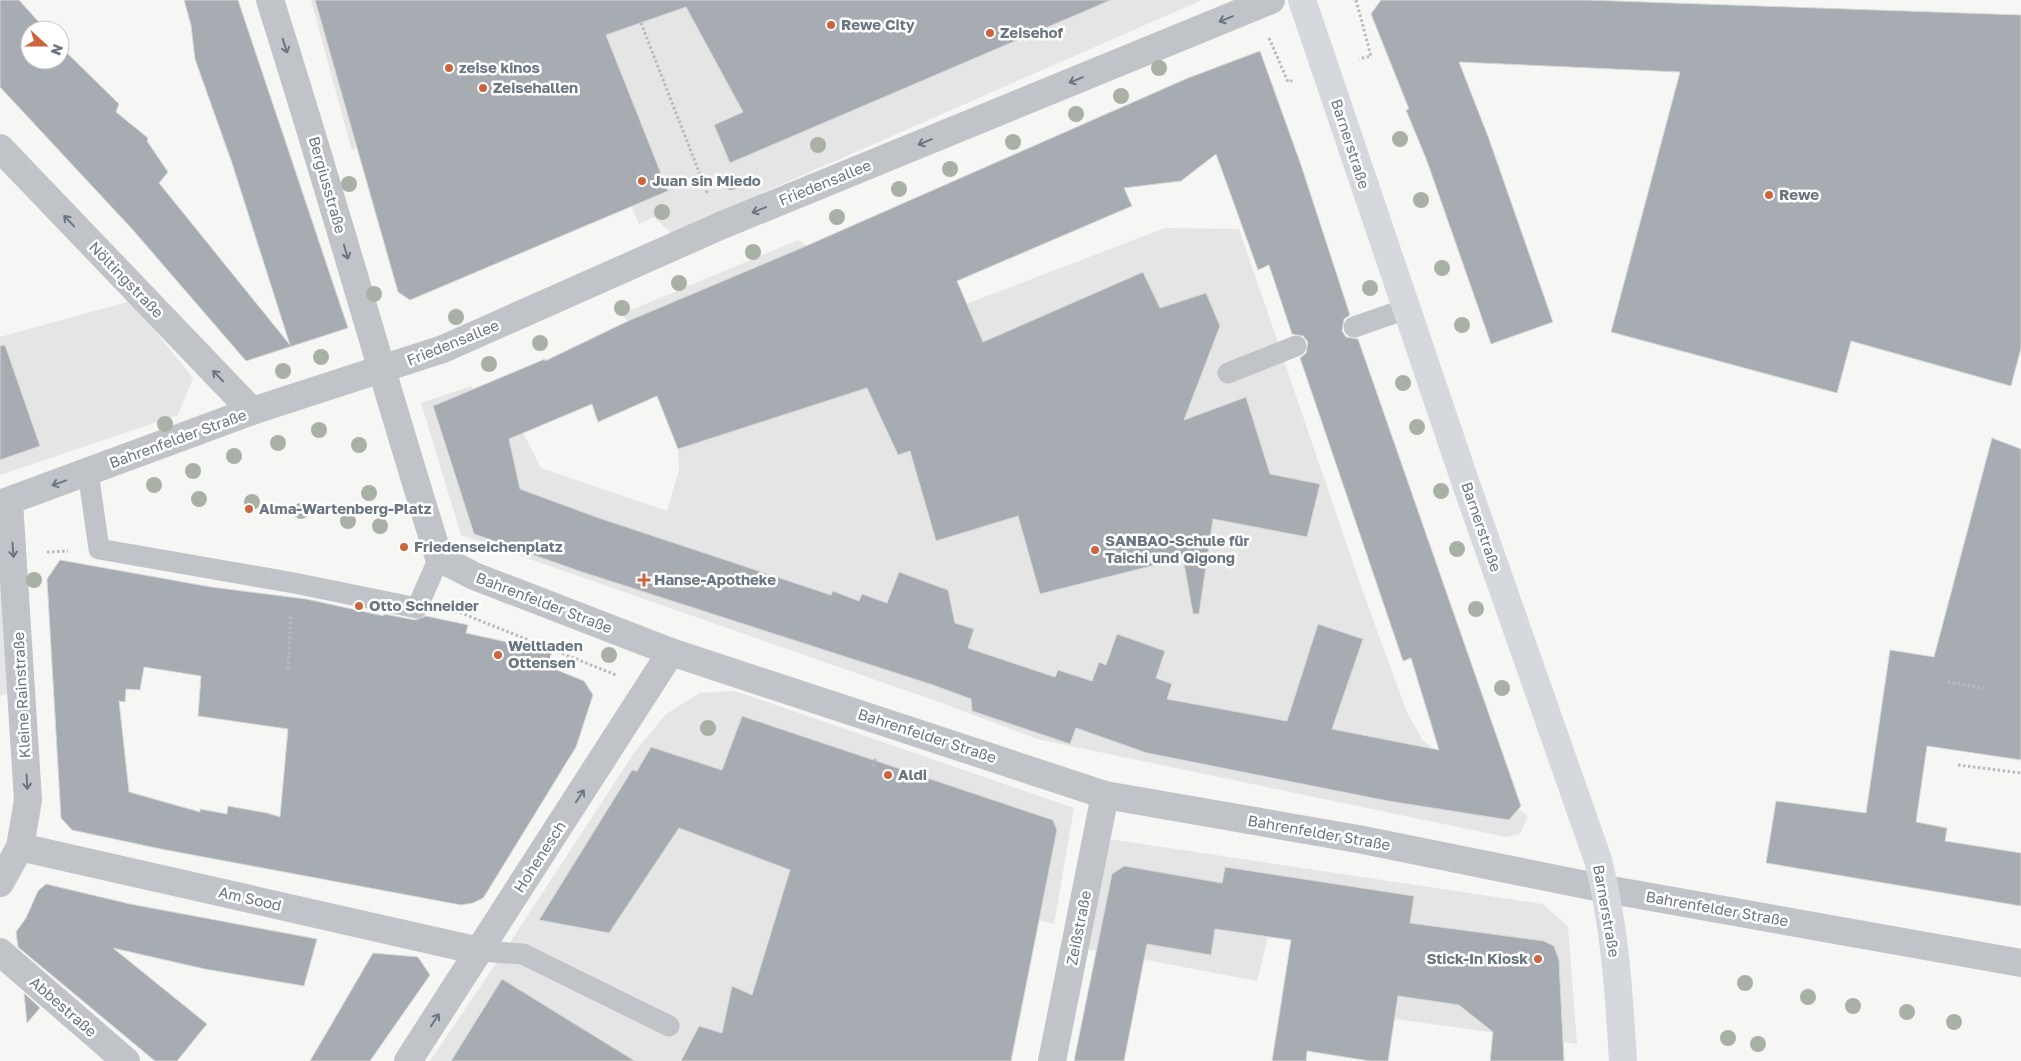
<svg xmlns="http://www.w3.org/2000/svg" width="2021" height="1061" font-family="'Golos Text',sans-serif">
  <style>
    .built { fill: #e4e5e4 }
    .building { fill: #a6acb2; stroke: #d8d8d6; fill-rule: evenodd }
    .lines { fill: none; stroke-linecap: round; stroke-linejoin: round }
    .path { stroke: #b8bbbd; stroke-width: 3; stroke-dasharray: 2.5 2.5; stroke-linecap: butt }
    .service { stroke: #c0c3c7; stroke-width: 21 }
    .minor { stroke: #c0c3c7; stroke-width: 28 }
    .tertiary { stroke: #c0c3c7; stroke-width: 28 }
    .secondary { stroke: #d5d8dc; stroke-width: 28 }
    .tree { fill: #a9b1a6 }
    .oneway { stroke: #697581 }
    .poi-dot { fill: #cc653e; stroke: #fff; stroke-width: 2 }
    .labels { text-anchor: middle; stroke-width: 5; stroke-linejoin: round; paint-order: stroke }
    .poi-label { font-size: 15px; font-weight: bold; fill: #697581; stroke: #fff; text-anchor: start }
    .street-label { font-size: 15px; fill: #697581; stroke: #fff }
  </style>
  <rect width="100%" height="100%" fill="#f6f6f4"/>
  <g class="built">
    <path d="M311 0H1202L671 233 654 217 639 224 605 144 508 111 356 147 352 151Z"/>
    <path d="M1165 228 1239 229 1364 595 1406 710 1423 741 1528 816 1520 834 1506 837 1037 739 939 702 461 535 421 403 472 386 498 444 523 433 541 468 667 511 679 470 678 449 628 322 622 314 798 240 806 246 854 347Z"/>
    <path d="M131 301 193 378 178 415 0 475V337Z"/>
    <path d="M0 545 13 692 0 696Z"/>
    <path d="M735 691 1074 808 1054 924 1039 920 858 1061H430L507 947 634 753 666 714 700 693Z"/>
    <path d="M1109 839 1542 904 1568 926 1577 1044 1395 1019 1404 958 1268 937 1257 981 1095 950H1085Z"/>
  </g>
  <g class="building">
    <path d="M0 0H19L46 30H30V60H60V46L119 104 116 112 148 138 147 141 168 172 159 183 290 345 232 163 195 59 191 25 184 0H238L348 328 246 361 133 230 0 87Z"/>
    <path d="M315 0H1111L730 163 714 125 743 112 686 7 606 35 668 191 410 300 398 292Z"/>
    <path d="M1381 0H1586L2021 15V348L2011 386 1851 341 1837 393 1611 332 1680 72 1459 62 1489 139 1553 322 1491 344 1427 161 1406 110 1409 109 1371 14Z"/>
    <path d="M1260 51 1301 165 1350 315 1344 319 1342 331 1346 337 1358 339 1521 806 1509 820 1388 801 1147 753 1076 728 1070 744 972 711 971 699 933 685 579 571 474 534 433 406 545 359V361L628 321 806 246 1188 78ZM1216 154 1258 270 1269 265 1292 334 1303 336 1308 342 1306 353 1300 358 1403 661 1411 658 1439 750 1332 729 1363 639 1318 624 1287 721 1167 699 1172 684 1156 678 1165 651 1117 634 1106 665 1099 662 1092 681 1058 670 1055 677 968 648 974 629 955 623 948 590 899 572 887 603 862 594 859 601 833 591 831 595 599 518 520 489 509 439 592 404 598 422 657 396 678 449 867 388 898 455 910 451 936 541 1018 516 1040 594 1183 558 1193 614H1199L1213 519 1307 537 1320 484 1270 474 1246 397 1184 420 1220 326 1206 293 1160 308 1143 272 983 342 957 281 1132 206 1124 188 1181 181Z"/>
    <path d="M5 345 40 446 0 460V346Z"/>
    <path d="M1992 438 2021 449V760L1927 746 1916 822 1947 828 1945 841 2021 853V906L1766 863 1776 801 1866 813 1890 650 1934 657Z"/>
    <path d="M60 560 211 587 306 599 384 616V614L415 620 426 616 468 625 466 633 552 652 547 666 584 681 593 695 576 747 487 892 483 898 473 903 461 905 161 849 72 830 61 818 47 579ZM144 667 201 676 198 716 288 729 280 817 267 813 228 806 227 814 200 809V812L129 792 119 701 125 702 126 689 140 690Z"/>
    <path d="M742 716 1053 820 1057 830 1011 1061H681L699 1026 722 1033 732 986 752 995 790 870 679 828 609 933 539 920 632 770 637 771 651 747 722 770Z"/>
    <path d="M1124 866 1222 883 1225 867 1414 896 1410 923 1544 941 1554 946 1559 960 1564 1061H1490L1493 1032 1459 1005 1398 996 1388 1061H1370L1307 1051 1306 1061H1272L1291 940 1215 929 1211 955 1147 944 1124 1061H1074L1112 874Z"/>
    <path d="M46 884 130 904 317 939 304 986 205 969 113 948 207 1024 177 1061H155L18 947 16 932 26 918 38 891Z"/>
    <path d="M373 953 418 957 430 975 370 1061H310Z"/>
    <path d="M502 979 635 1061H451Z"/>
    <path d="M24 993 40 1008 27 1023Z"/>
  </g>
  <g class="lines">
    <g class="path">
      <path d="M1356 0 1371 56 1359 59"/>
      <path d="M641 23 708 195"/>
      <path d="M1269 38 1288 82 1293 80"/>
      <path d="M47 552 68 551"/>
      <path d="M450 611 461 613 616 675"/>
      <path d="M288 669 291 614"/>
      <path d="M1948 682 1984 688"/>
      <path d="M1958 765 2021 773"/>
      <path d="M873 766 876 757"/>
    </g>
    <g class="service">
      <path d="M1354 327 1406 309"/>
      <path d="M1228 373 1296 346"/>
      <path d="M88 472 99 549 294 583 417 608 439 558"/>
      <path d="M479 951 523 954 669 1026"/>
    </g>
    <g class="minor">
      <path d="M270 0C329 185 381 372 439 558L474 576 671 652 1105 795 1358 839 1606 889"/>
      <path d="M0 148 252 411"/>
      <path d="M0 504 252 411 443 349 720 226 1271 0"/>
      <path d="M20 847 479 951"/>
      <path d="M0 883 20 847 28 800 9 502"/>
      <path d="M0 952 126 1061"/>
      <path d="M408 1061 671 652"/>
      <path d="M1052 1061 1105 795"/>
    </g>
    <path class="tertiary" d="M1606 889 2021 963"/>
    <path class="secondary" d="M1302 0 1466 484 1598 860C1615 926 1619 994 1623 1061"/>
  </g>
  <g class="tree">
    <circle cx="1159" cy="68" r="8"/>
    <circle cx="1121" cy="96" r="8"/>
    <circle cx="1076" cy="114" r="8"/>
    <circle cx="1400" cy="139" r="8"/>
    <circle cx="1013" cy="142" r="8"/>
    <circle cx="818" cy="145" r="8"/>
    <circle cx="950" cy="169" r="8"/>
    <circle cx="731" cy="182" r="8"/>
    <circle cx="349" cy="184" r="8"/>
    <circle cx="899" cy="189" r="8"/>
    <circle cx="1421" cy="200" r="8"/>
    <circle cx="662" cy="212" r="8"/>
    <circle cx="837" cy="217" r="8"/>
    <circle cx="753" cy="252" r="8"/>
    <circle cx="1442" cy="268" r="8"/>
    <circle cx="679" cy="283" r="8"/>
    <circle cx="1370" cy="288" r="8"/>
    <circle cx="374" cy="294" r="8"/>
    <circle cx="622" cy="308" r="8"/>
    <circle cx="456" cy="317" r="8"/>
    <circle cx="1462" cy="325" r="8"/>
    <circle cx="540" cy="343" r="8"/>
    <circle cx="321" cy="357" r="8"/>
    <circle cx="489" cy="364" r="8"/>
    <circle cx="283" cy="371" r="8"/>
    <circle cx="1403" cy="383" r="8"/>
    <circle cx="165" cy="424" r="8"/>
    <circle cx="1417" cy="427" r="8"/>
    <circle cx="319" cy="430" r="8"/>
    <circle cx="278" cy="443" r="8"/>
    <circle cx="359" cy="445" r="8"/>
    <circle cx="234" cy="456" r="8"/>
    <circle cx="193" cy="471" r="8"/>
    <circle cx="154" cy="485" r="8"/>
    <circle cx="1441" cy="491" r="8"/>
    <circle cx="369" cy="493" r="8"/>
    <circle cx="199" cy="499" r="8"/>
    <circle cx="252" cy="502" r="8"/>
    <circle cx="301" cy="511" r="8"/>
    <circle cx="348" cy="521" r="8"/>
    <circle cx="380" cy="526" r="8"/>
    <circle cx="1457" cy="549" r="8"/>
    <circle cx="34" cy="580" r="8"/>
    <circle cx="1476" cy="609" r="8"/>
    <circle cx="609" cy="655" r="8"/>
    <circle cx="1502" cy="688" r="8"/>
    <circle cx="708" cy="728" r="8"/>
    <circle cx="1745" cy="983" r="8"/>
    <circle cx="1808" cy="997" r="8"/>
    <circle cx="1853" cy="1006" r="8"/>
    <circle cx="1907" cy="1012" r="8"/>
    <circle cx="1954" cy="1022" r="8"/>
    <circle cx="1728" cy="1038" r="8"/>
    <circle cx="1758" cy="1044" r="8"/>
  </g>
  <defs><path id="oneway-shaft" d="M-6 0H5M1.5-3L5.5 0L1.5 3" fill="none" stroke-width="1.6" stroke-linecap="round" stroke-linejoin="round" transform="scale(1.25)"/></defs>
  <g class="oneway">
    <use href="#oneway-shaft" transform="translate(1226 19) rotate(158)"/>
    <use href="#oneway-shaft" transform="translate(285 46) rotate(72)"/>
    <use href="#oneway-shaft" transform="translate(1076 80) rotate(158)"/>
    <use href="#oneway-shaft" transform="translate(925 142) rotate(158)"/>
    <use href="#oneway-shaft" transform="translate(759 210) rotate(158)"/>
    <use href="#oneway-shaft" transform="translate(69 221) rotate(-134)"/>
    <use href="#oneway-shaft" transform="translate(346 252) rotate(74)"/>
    <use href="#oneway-shaft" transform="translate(218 376) rotate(-134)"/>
    <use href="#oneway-shaft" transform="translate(59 483) rotate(160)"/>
    <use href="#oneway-shaft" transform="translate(13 550) rotate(86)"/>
    <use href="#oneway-shaft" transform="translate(27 782) rotate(87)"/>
    <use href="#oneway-shaft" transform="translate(580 796) rotate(-57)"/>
    <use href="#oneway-shaft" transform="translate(435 1020) rotate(-57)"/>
  </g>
  <g class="poi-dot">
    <circle cx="831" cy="25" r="5"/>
    <circle cx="990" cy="33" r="5"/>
    <circle cx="449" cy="68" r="5"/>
    <circle cx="483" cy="88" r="5"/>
    <circle cx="642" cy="181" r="5"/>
    <circle cx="1769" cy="195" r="5"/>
    <circle cx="249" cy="509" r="5"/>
    <circle cx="404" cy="547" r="5"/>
    <circle cx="1095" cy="550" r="5"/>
    <path d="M641.5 572.5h5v5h5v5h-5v5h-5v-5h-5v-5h5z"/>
    <circle cx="359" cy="606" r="5"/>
    <circle cx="498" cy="655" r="5"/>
    <circle cx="888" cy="775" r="5"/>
    <circle cx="1538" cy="959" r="5"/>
  </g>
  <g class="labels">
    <g class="poi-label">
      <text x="841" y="30">Rewe City</text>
      <text x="1000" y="38">Zeisehof</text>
      <text x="459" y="73">zeise kinos</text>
      <text x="493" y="93">Zeisehallen</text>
      <text x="652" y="186">Juan sin Miedo</text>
      <text x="1779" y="200">Rewe</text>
      <text x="259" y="514">Alma-Wartenberg-Platz</text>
      <text x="1105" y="546">SANBAO-Schule für<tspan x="1105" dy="17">Taichi und Qigong</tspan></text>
      <text x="414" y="552">Friedenseichenplatz</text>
      <text x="654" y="585">Hanse-Apotheke</text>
      <text x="369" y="611">Otto Schneider</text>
      <text x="508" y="651">Weltladen<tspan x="508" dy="17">Ottensen</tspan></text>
      <text x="898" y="780">Aldi</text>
      <text x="1528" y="964" text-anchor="end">Stick-In Kiosk</text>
    </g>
    <g class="street-label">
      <text transform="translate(1350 144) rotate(72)" y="5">Barnerstraße</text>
      <text transform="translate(825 183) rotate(-22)" y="5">Friedensallee</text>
      <text transform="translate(327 185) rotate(74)" y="5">Bergiusstraße</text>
      <text transform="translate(126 280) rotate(46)" y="5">Nöltingstraße</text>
      <text transform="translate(453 343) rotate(-22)" y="5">Friedensallee</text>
      <text transform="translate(178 439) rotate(-20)" y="5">Bahrenfelder Straße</text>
      <text transform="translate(1481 527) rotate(71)" y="5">Barnerstraße</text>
      <text transform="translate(544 603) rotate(21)" y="5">Bahrenfelder Straße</text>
      <text transform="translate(22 695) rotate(-93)" y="5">Kleine Rainstraße</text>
      <text transform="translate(927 736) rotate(18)" y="5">Bahrenfelder Straße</text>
      <text transform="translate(1319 833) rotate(10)" y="5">Bahrenfelder Straße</text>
      <text transform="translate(540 857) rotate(-57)" y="5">Hohenesch</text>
      <text transform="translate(250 899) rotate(13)" y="5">Am Sood</text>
      <text transform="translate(1717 909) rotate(10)" y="5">Bahrenfelder Straße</text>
      <text transform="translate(1606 911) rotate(80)" y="5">Barnerstraße</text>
      <text transform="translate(1079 928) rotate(-79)" y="5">Zeißstraße</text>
      <text transform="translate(63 1007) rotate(41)" y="5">Abbestraße</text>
    </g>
  </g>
  <g transform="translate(45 45) rotate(111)"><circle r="24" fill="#ffffff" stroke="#c3c8cd"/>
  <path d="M0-4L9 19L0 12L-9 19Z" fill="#cc653e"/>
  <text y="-8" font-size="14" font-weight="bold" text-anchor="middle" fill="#697581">N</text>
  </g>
</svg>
